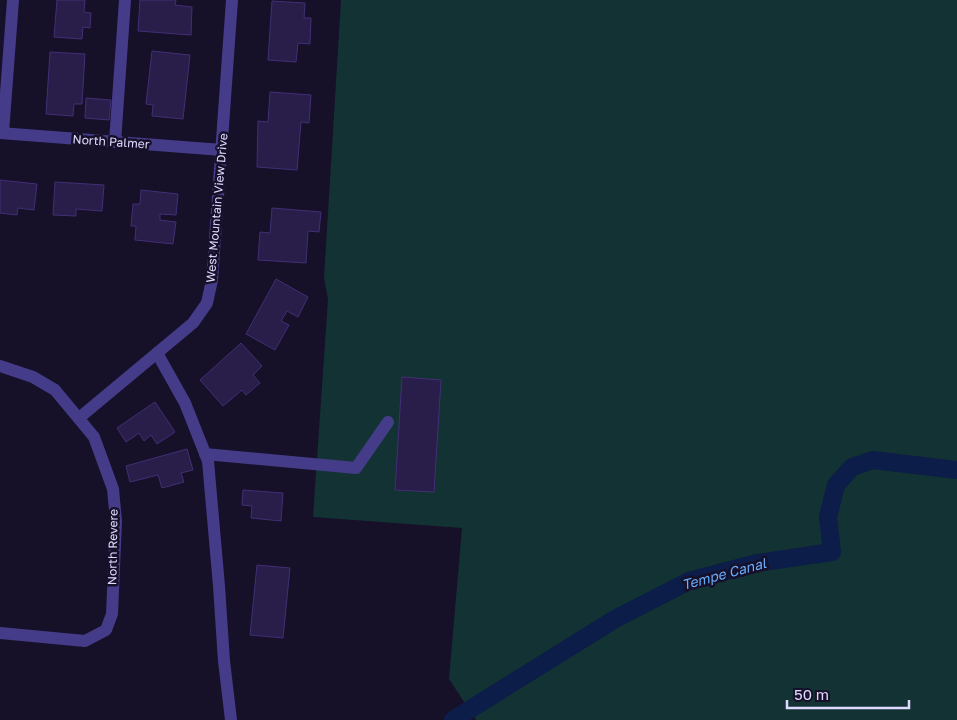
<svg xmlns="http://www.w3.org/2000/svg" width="957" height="720" font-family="'Golos Text',sans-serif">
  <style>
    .green { fill: #133233 }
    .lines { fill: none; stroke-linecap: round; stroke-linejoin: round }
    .canal { stroke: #0b1d48; stroke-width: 18 }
    .building { fill: #291d4a; stroke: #422f76 }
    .minor { stroke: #443c88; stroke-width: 12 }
    .labels { text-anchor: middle; stroke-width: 5; stroke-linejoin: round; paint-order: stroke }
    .street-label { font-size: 12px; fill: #e0d9ff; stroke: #161029 }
    .water-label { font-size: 14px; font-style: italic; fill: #68aefe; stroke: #161029 }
  </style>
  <rect width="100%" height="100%" fill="#161029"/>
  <path class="green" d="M341 0H957V720H476L449 679 462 528 313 517 328 299 324 278Z"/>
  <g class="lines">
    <path class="canal" d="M453 720 615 619 689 581 757 563 832 552 828 517 836 485 852 467 873 460 957 470"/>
  </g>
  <g class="building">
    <path d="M57 0H85L84 12 91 13 90 28 83 27 82 39 54 37Z"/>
    <path d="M140 0H176L175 5 192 7 191 35 138 31Z"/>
    <path d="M272 1 305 3 304 18H311L310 44 298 43 296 62 268 60Z"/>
    <path d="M152 51 190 55 183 119 152 116 153 105 146 104Z"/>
    <path d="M50 52 85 54 82 104H74L73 116 46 114Z"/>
    <path d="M270 92 311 95 309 123 301 122 297 170 257 167 258 121 268 122Z"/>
    <path d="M86 98 111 100 109 120 85 118Z"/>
    <path d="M0 180 37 184 34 210 18 208 17 215 0 213Z"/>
    <path d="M55 182 104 185 102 211 76 209V216L53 215Z"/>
    <path d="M141 190 178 194 176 215 160 214V220L176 222 173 244 135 240 136 226H131L133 204H140Z"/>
    <path d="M272 208 321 212 319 232 308 231 306 263 258 260 260 232 270 233Z"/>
    <path d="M276 279 308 297 298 317 287 311 281 321 289 325 275 350 246 334Z"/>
    <path d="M241 343 262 366 253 375 260 383 246 395 242 390 223 406 200 380Z"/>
    <path d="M402 377 441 380 434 492 395 490Z"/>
    <path d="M155 402 175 432 157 444 151 435 144 441 139 433 126 442 117 428Z"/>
    <path d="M187 449 193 470 181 473 184 482 162 488 158 475 130 482 126 466Z"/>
    <path d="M243 490 283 493 281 521 251 518 252 506 242 505Z"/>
    <path d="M257 565 290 568 283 638 250 635Z"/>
  </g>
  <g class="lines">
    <g class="minor">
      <path d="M0 133 222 150"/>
      <path d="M3 133 13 0"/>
      <path d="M115 142 125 0"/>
      <path d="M157 353 185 403 208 461 219 586 224 661 231 720"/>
      <path d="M0 366 33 377 55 390 94 437 113 489 116 521 112 614 106 630 85 641 0 633"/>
      <path d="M79 418 193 323 207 303 212 280 232 0"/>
      <path d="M205 454 356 468 388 422"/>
    </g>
  </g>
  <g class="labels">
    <g class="street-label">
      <text transform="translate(111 142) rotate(4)" y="4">North Palmer</text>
      <text transform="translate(217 208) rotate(-85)" y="4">West Mountain View Drive</text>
      <text transform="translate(113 547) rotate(-89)" y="4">North Revere</text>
    </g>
    <g class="water-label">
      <text transform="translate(724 574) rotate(-15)" y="5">Tempe Canal</text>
    </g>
  </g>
  <path d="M787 700v8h122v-8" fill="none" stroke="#e0d9ff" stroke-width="2.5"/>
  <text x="794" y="700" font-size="15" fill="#e0d9ff" stroke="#161029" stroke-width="4" paint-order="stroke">50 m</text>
</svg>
